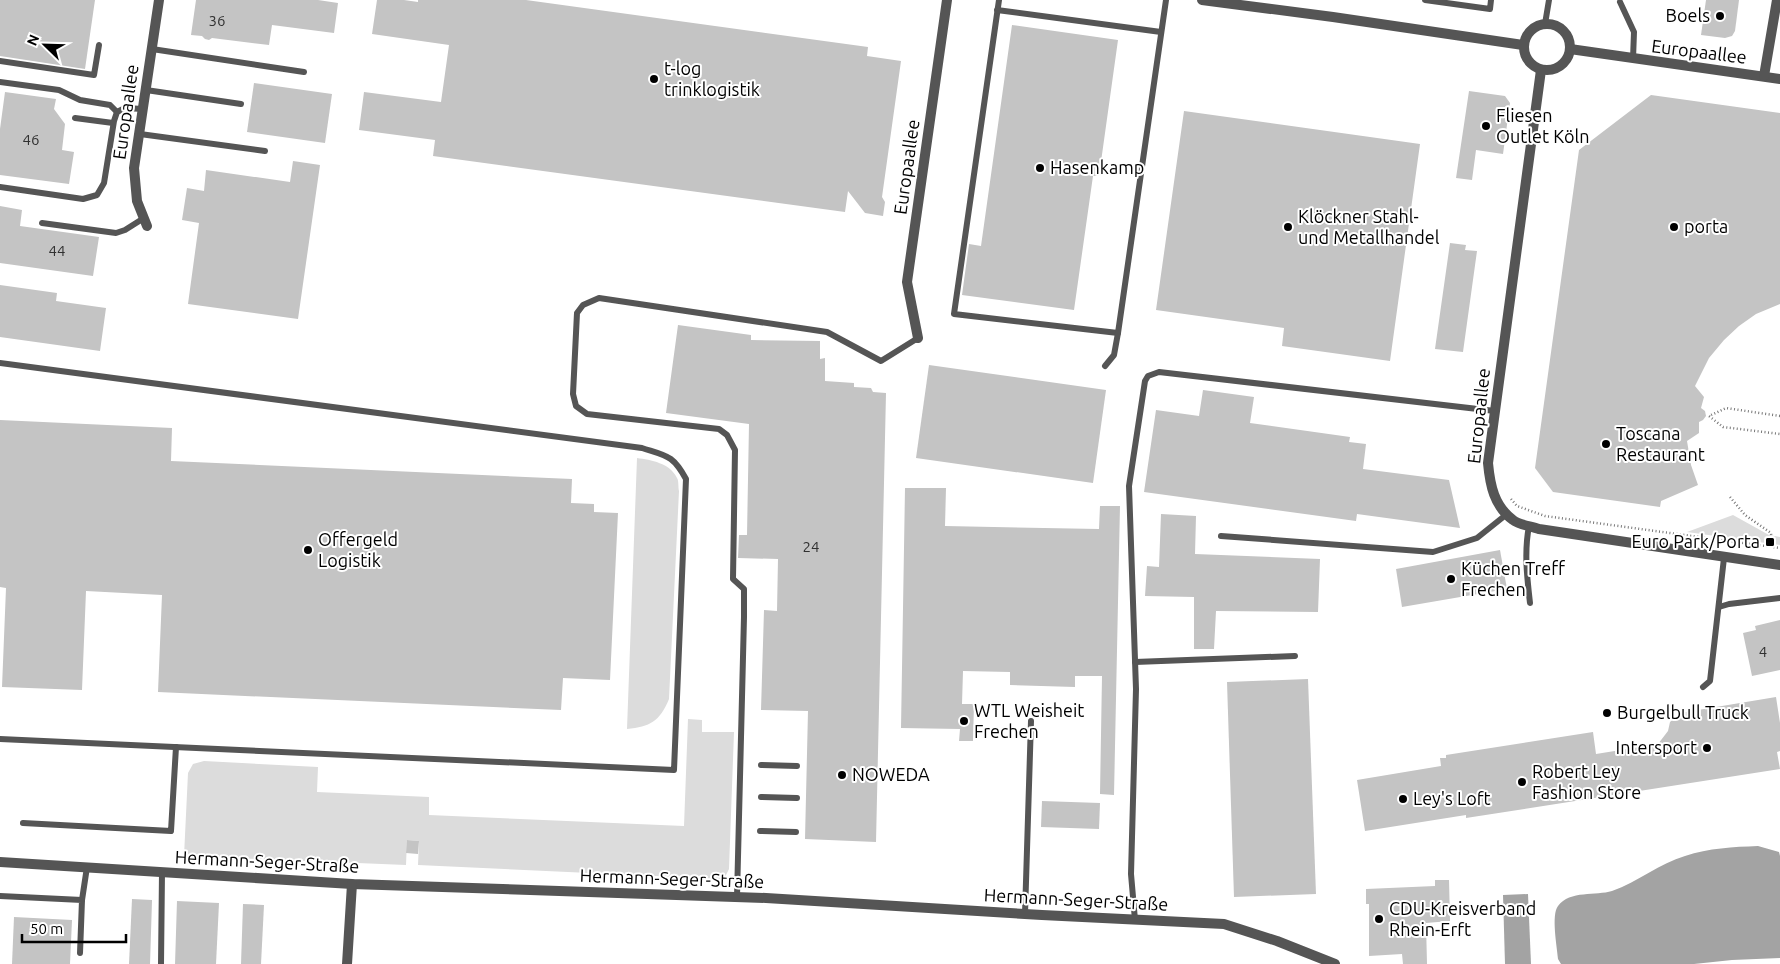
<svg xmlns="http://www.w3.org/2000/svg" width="1780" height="964" font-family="Ubuntu,sans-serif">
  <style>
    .green { fill: #dcdcdc }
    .water { fill: #a3a3a3 }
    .building { fill: #c4c4c4 }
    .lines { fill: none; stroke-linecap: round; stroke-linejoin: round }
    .path { stroke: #777; stroke-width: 2.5; stroke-dasharray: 1 2.5; stroke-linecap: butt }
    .service { stroke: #555; stroke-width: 6 }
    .minor { stroke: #555; stroke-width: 10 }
    .poi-dot { fill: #000; stroke: #fff; stroke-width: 2 }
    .labels { text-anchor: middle; stroke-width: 4; stroke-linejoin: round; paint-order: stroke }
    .number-label { font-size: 15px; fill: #313131 }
    .poi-label { font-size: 18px; fill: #000; stroke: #fff; text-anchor: start }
    .street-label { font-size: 18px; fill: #000; stroke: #fff }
  </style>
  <rect width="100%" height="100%" fill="#fff"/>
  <g class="green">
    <path d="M637 458C651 460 670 463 677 478 679 481 678 487 679 491L669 699C660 721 650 727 627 729Z"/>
    <path d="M1733 515 1769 535 1780 537V545L1687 532Z"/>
    <path d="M688 719 702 720V732H734L729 869 725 877 720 879 418 865 419 841 407 840 406 865 184 856 188 773 193 764 204 761 318 767 317 792 429 797V815L684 826Z"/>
  </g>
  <g class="water">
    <path d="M1758 846 1779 852 1780 856V958L1732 960 1694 964H1561L1558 959C1557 946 1551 915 1558 906 1570 890 1596 896 1612 891 1638 882 1660 863 1685 856 1709 848 1733 847 1758 846Z"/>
    <path d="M1528 894 1531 964H1505L1503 895Z"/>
  </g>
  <g class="building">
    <path d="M0 0H95L85 69 0 56Z"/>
    <path d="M196 0H318L338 3 334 33 272 25 269 45 212 38 209 40 205 39 202 36 191 35Z"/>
    <path d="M377 0H404L418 2V0H526L868 47 867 56 901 61 882 197 885 202 883 216 865 213 848 191 845 212 433 156 435 140 359 130 364 92 441 102 449 45 372 34Z"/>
    <path d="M1706 0H1739L1735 31 1732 36 1725 38 1701 35Z"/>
    <path d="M1012 25 1118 40 1099 176H1093L1074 310 962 295 969 244 981 246Z"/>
    <path d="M254 83 332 94 325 143 247 132Z"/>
    <path d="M1469 91 1505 96 1510 103 1503 154 1476 150 1472 180 1456 178Z"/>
    <path d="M5 92 56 99 54 109 65 124 62 150 74 152 69 184 0 175V129Z"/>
    <path d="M1651 95 1780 113V304L1756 314 1739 326 1724 340 1709 358 1695 386 1704 397 1701 408 1705 411 1706 416 1703 420 1699 422V433L1687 441 1691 465 1698 485 1661 501 1660 507 1553 492 1535 468 1579 150Z"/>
    <path d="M1184 111 1420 144 1390 361 1282 346 1284 328 1156 310Z"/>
    <path d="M293 161 320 165 298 319 188 304 199 223 182 220 187 188 204 191 206 170 290 182Z"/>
    <path d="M0 206 22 210 20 226 99 237 93 276 0 263Z"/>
    <path d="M1450 243 1466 245 1465 250 1477 251 1463 352 1435 349Z"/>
    <path d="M0 285 57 293 56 301 106 308 100 351 0 337Z"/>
    <path d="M678 325 751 335V340L820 341V359L825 358V381L854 383V387L871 388 873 392 886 393 876 842 805 839 808 711 761 710 764 610 777 611 778 559 738 558 739 535H747L749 424 666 413Z"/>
    <path d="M929 365 1106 390 1093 483 916 458Z"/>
    <path d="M1203 390 1254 397 1250 423 1350 437 1349 442 1366 444 1363 469 1449 480 1460 528 1357 514 1356 521 1144 492 1156 410 1199 416Z"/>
    <path d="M0 420 172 428 171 461 572 479 571 503 594 504V512L618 513 610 680 563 678 561 710 158 692 162 595 86 591 82 690 2 687 6 588 0 587Z"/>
    <path d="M905 488H946L945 526 1099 529 1100 506H1120L1114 795 1100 794 1102 676H1075V687L1010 685V672L963 671 962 704H974L973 741H959L960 729 901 728Z"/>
    <path d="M1161 514 1196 516 1195 554 1320 559 1318 612 1216 611 1214 649H1194V597L1145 596 1147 566 1159 567Z"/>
    <path d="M1500 550 1507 589 1402 607 1396 569Z"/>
    <path d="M1780 620V670L1752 676 1743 633 1756 630 1755 626Z"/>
    <path d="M1308 679 1316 894 1234 897 1227 682Z"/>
    <path d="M1776 697 1780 723V751L1777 752 1780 769 1466 818V815L1365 831 1357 780 1441 766 1440 758H1446V755L1593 732 1596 754 1658 744 1668 731 1670 722 1680 713Z"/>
    <path d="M1042 801 1100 803 1099 829 1041 827Z"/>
    <path d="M407 840 419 841 418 854 406 853Z"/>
    <path d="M1435 880H1449L1450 921 1426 923 1427 964H1403L1402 954 1369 956V904H1366V889L1435 886Z"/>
    <path d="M132 899 152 900 150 964H129Z"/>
    <path d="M177 901 219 903 216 964H175Z"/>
    <path d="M243 904 264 905 261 964H241Z"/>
    <path d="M14 917 72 920 70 964H12Z"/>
  </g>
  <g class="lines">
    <g class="path">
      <path d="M1780 416 1726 408 1709 416 1723 427 1780 434"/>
      <path d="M1730 497 1745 515 1771 533 1772 547"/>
      <path d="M1511 499 1517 506 1545 516 1780 548"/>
    </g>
    <g class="service">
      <path d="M999 0 954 314 1118 333 1166 0"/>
      <path d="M1425 0 1490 9 1491 0"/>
      <path d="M1620 2 1634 32 1633 59"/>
      <path d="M997 10 1161 32"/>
      <path d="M1545 24 1549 0"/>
      <path d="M152 49 304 72"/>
      <path d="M0 61 94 75 99 45"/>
      <path d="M0 82 59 90 80 100 110 105 117 112"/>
      <path d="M146 90 241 104"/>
      <path d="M75 118 113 123"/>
      <path d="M140 134 265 151"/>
      <path d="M0 187 83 199 97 195 104 183 114 121 117 112 125 108 143 109"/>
      <path d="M42 223 116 233 125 230 144 218"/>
      <path d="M0 363 642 448C667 456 673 455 686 479L674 770 0 739"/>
      <path d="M1105 366 1114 355 1118 333"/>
      <path d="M1529 526C1524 552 1527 577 1530 603"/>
      <path d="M1221 536 1433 552 1477 538 1507 514"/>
      <path d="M1719 607 1729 604 1780 598"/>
      <path d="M1135 662 1295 656"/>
      <path d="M1703 687 1710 681 1724 558"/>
      <path d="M761 765 797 766"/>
      <path d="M761 797 797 798"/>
      <path d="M23 823 171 831 176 747"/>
      <path d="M760 831 796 832"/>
      <path d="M0 896 82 900 80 953"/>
      <path d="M737 897 744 617V589L733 579 735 450 727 435 719 429 587 414 576 406 573 394 577 313 583 305 599 298 827 332 881 361 918 338"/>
      <path d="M82 900 87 867"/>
      <path d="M1025 914 1031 721"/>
      <path d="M1135 920 1131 874 1136 689 1129 486 1145 381 1148 376 1159 372 1495 411"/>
      <path d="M161 964 162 872"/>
    </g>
    <g class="minor">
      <path d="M1202 0 1333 17 1523 45"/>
      <circle cx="1547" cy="47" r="23"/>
      <path d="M1570 49 1780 79"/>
      <path d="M1541 70 1488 463C1490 485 1494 506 1513 520 1519 525 1531 526 1539 529L1780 565"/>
      <path d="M1764 76 1777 0"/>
      <path d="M147 226 137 201 134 168 159 0"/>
      <path d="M918 338 907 282 947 0"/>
      <path d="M0 862 352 884 766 898 1042 915 1224 924 1277 941 1335 964"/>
      <path d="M347 964 352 884"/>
    </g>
  </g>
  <g class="poi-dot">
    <circle cx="1720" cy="16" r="5"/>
    <circle cx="654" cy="79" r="5"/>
    <circle cx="1486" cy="126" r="5"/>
    <circle cx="1040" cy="168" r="5"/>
    <circle cx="1288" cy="227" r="5"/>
    <circle cx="1674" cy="227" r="5"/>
    <circle cx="1606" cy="444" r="5"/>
    <rect x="1765" y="537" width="10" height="10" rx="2.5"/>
    <circle cx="308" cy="550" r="5"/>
    <circle cx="1451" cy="579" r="5"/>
    <circle cx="1607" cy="713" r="5"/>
    <circle cx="964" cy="721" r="5"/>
    <circle cx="1707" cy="748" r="5"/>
    <circle cx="842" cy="775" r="5"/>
    <circle cx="1522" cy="782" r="5"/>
    <circle cx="1403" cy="799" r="5"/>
    <circle cx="1379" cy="919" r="5"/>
  </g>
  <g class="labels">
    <g class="number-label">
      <text x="217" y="26">36</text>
      <text x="31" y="145">46</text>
      <text x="57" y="256">44</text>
      <text x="811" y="552">24</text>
      <text x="1763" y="657">4</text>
    </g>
    <g class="poi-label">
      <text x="1710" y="22" text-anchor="end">Boels</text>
      <text x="664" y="75">t-log<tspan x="664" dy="21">trinklogistik</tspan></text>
      <text x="1496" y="122">Fliesen<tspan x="1496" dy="21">Outlet Köln</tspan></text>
      <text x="1050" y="174">Hasenkamp</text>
      <text x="1298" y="223">Klöckner Stahl-<tspan x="1298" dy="21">und Metallhandel</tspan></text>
      <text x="1684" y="233">porta</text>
      <text x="1616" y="440">Toscana<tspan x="1616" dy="21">Restaurant</tspan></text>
      <text x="318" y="546">Offergeld<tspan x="318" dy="21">Logistik</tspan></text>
      <text x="1760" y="548" text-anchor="end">Euro Park/Porta</text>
      <text x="1461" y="575">Küchen Treff<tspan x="1461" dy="21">Frechen</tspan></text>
      <text x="974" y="717">WTL Weisheit<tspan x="974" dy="21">Frechen</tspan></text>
      <text x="1617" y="719">Burgelbull Truck</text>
      <text x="1697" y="754" text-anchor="end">Intersport</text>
      <text x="1532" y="778">Robert Ley<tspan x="1532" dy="21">Fashion Store</tspan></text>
      <text x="852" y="781">NOWEDA</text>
      <text x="1413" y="805">Ley's Loft</text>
      <text x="1389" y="915">CDU-Kreisverband<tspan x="1389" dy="21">Rhein-Erft</tspan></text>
    </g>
    <g class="street-label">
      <text transform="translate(1699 52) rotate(7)" y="6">Europaallee</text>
      <text transform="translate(126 112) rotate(-82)" y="6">Europaallee</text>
      <text transform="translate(907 167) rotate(-82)" y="6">Europaallee</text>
      <text transform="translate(1479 416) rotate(-84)" y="6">Europaallee</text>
      <text transform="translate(267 862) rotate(3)" y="6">Hermann-Seger-Straße</text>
      <text transform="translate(672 879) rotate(2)" y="6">Hermann-Seger-Straße</text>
      <text transform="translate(1076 900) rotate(3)" y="6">Hermann-Seger-Straße</text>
    </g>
  </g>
  <g transform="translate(45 45) rotate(293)" stroke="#ffffff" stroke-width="4" paint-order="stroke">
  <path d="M0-4L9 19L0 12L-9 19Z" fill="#000000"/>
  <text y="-8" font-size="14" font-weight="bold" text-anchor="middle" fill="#000000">N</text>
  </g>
  <path d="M22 934v8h104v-8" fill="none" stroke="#000000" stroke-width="2.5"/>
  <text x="30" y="934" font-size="15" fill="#000000" stroke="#ffffff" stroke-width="4" paint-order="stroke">50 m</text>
</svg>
